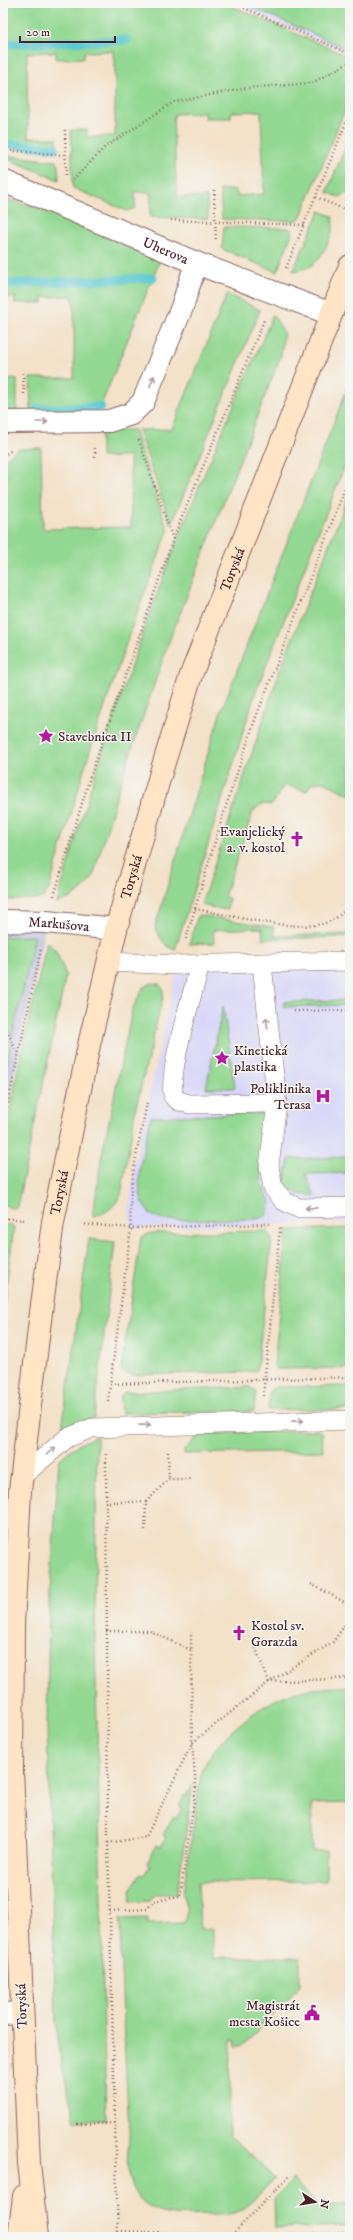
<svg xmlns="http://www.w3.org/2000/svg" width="353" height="2240" font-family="'IM FELL DW Pica',serif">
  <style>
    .built { fill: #d8d7f8 }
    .industrial { fill: #bfc2dd }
    .green { fill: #93d892; stroke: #6e7c5e }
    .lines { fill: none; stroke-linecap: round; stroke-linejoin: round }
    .stream { stroke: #5ac8d0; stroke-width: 9 }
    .lane-casing { stroke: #856362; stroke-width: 20 }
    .street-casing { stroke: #856362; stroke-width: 24 }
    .secondary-casing { stroke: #856362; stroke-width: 24 }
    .path { stroke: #856362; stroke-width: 2.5; stroke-dasharray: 1 3; stroke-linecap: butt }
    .lane { stroke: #fff; stroke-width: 19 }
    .street { stroke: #fff; stroke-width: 22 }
    .secondary { stroke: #ffe4c6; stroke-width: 22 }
    .oneway { stroke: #ae9aa0 }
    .labels { text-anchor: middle; stroke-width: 3; stroke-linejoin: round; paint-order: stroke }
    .street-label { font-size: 14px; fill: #4a1f2b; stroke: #f6f6f2 }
    .poi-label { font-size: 14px; fill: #4a1f2b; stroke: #f6f6f2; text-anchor: start }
  </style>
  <rect width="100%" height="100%" fill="#f6f6f2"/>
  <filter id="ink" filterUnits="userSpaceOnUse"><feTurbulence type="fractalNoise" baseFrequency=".025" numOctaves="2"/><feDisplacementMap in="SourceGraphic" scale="8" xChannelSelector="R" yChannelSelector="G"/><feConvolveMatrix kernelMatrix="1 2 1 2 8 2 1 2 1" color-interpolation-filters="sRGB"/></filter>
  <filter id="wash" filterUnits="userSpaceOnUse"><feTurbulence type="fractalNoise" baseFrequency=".012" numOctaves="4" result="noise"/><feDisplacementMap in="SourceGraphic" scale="16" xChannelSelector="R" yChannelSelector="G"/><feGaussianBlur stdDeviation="0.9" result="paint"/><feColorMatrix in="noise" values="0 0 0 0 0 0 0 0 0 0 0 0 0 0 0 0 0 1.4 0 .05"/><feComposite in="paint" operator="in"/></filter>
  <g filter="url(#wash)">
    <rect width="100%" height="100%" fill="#f3e1c8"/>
    <g class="built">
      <path d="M233 3H350V54Z"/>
      <path d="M350 961V1222L131 1228 129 1207 135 1162 178 965Z"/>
    </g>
    <path class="industrial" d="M3 921 46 922 3 1127Z"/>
    <g class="green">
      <path d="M24 3H225L350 57V98L301 216 298 220 291 221 222 219 220 190H236L237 196 264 194 261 111 231 112V118H205V113L175 114 173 120 177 197H207L208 219 150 217 151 193 135 192V208L127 211 73 188 71 130H87V137L115 136V58H113V51L84 52V58L56 59V52L27 53 28 138H57V149L3 146V5Z"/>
      <path d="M242 3H349L350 50Z"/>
      <path d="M350 136V188L348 193 339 197 327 192Z"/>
      <path d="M3 155 56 161 58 164 59 180 3 157Z"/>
      <path d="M8 200 31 206 160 260 100 408 31 411 30 378H74V303L72 296 43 297V303H15V297H3V202Z"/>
      <path d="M320 211 332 216C338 228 322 259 311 266 306 269 298 270 293 271Z"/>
      <path d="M224 227 289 228 293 231 277 272 222 249Z"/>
      <path d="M227 294 260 310 171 525 138 430 172 429Z"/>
      <path d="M273 315 284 332 281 355 168 644 122 778 93 877 82 890 70 898 57 903C87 795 122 688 161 583 195 492 235 403 273 315Z"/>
      <path d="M17 379V411H3V380Z"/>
      <path d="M350 381V452L255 694 175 950C163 945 160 938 155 927L220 714Z"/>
      <path d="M101 430H134L168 531 131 629 86 763 49 889 43 898 39 899 7 900 3 899V461L18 449 41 448 43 529 131 527 130 457H101Z"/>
      <path d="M350 491V795L324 782 312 783 306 791 284 785 272 805 262 804 253 811 224 897 229 898 227 910 201 905 280 670Z"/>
      <path d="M198 915 274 927V936L350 934V937L263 939 262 928 213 930 214 943 189 944Z"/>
      <path d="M35 936 12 1037 3 1017V937Z"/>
      <path d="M47 942 56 951 66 975 17 1207 11 1208 3 1204V1153L18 1068Z"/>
      <path d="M152 983 159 984 163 989V997L136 1107 121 1195C113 1208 108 1213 93 1216L101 1160 132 1010 143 988Z"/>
      <path d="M350 1000V1005L284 1007V1002Z"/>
      <path d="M223 1006 235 1088H206Z"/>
      <path d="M3 1030 11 1045 3 1082Z"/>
      <path d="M268 1113C265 1141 252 1178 271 1202L266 1216 256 1219 164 1220C122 1211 145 1146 151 1117Z"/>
      <path d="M350 1157V1173L305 1174 315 1196 298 1194 284 1184 289 1159Z"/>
      <path d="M9 1225 14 1227 3 1311V1225Z"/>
      <path d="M350 1228V1368L276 1369 274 1366 287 1230Z"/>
      <path d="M268 1231 272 1239 257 1370 246 1372 133 1375 121 1371 141 1237 151 1233Z"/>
      <path d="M89 1239 115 1242 94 1418 74 1423 62 1429Z"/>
      <path d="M350 1386V1409L268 1410 270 1391 276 1387Z"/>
      <path d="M250 1387 256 1392 254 1411 121 1413 120 1396 125 1392Z"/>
      <path d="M318 1430 322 1433 323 1451 184 1454V1450L200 1434Z"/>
      <path d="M97 1436 95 1638 106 2120 75 2121 62 2066 56 2025 47 1726 49 1607 59 1460C70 1449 82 1442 97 1436Z"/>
      <path d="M350 1686V1803L312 1804V1851H326V1881L198 1882 200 1929H213V1957H300V1986L242 2047H235V2040H231L229 2135 275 2178C265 2188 254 2201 242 2209 231 2216 220 2215 207 2215 176 2216 143 2219 130 2182 124 2166 130 2145 129 2128 125 2058 121 1989 120 1919L147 1918V1924L184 1923 187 1911 183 1894 201 1774C211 1742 258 1705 289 1694 308 1688 330 1688 350 1686Z"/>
      <path d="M193 1783 177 1894H156L150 1901 130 1902 131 1891 140 1874 144 1875 150 1865 147 1863 157 1845 161 1847 166 1837 163 1835 173 1817 176 1819 182 1808 179 1806Z"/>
      <path d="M293 2180 318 2205 350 2203V2226L275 2228 274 2198Z"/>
    </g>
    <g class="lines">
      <g class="stream">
        <path d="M3 44 127 40"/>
        <path d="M3 144 55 148"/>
        <path d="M3 284 153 278"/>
        <path d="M37 409 101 407"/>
      </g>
    </g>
  </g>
  <g filter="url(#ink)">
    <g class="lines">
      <defs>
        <g id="lane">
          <path d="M108 962 178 965 350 961"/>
          <path d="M262 964 277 1103 269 1166 273 1188 284 1201 298 1208 350 1207"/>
          <path d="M200 965C192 997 169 1065 173 1096L179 1101 189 1104 277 1103"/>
          <path d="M21 1477 67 1438 92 1428 350 1420"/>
        </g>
        <g id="street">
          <path id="s1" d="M3 181 196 263 331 314"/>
          <path d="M3 422 109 421 131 414 143 402 182 307 196 263"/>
          <path id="s2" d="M3 921 46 922 116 929"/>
          <path d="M3 2014 22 2013"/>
        </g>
        <g id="secondary">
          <path d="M19 2237 24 2196"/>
          <path id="s3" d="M37 2237 29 2163 12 1771 13 1626 20 1491 40 1320 53 1222 89 1045 116 929 162 769 191 675 350 266"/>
        </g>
      </defs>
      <use href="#lane" class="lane-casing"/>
      <use href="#street" class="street-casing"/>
      <use href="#secondary" class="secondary-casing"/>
      <g class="path">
        <path d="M233 3 350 54"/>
        <path d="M65 130 66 178"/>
        <path d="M3 150 65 155"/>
        <path d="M73 180 105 147 174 102 247 88 312 83 350 62"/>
        <path d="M214 190 216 242"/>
        <path d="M316 197 350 212"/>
        <path d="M171 220 304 225"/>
        <path d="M286 268 350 113"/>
        <path d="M23 373 24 395"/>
        <path d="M139 440 173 539"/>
        <path d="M95 448V458"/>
        <path d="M3 456 12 450"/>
        <path d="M54 896 90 777 175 534 265 318"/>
        <path d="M195 909C231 915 287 931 322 924 332 922 343 913 350 906"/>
        <path d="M186 939 223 815 256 717 350 476"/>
        <path d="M294 1011 350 1010"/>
        <path d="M3 1023 17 1052"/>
        <path d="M3 1127 41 949"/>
        <path d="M3 1218 26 1220"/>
        <path d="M81 1224 131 1228 270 1224"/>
        <path d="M110 1384 350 1377"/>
        <path d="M263 1396 280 1228"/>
        <path d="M108 1401 131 1228C127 1186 139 1144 147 1103"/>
        <path d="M168 1452 169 1479"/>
        <path d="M106 1454 108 1843 118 2237"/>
        <path d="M105 1502H146"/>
        <path d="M145 1530 146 1502 169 1479H192"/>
        <path d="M311 1584 350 1605"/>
        <path d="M106 1631H127"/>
        <path d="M130 1631H150L191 1650"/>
        <path d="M254 1644 269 1682 350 1678"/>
        <path d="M108 1843 146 1837 192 1743 269 1682 333 1642 350 1618"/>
        <path d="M110 1911 147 1909 154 1901 180 1897 196 1787 192 1743 191 1632"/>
        <path d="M77 2124 116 2123"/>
        <path d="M118 2231 232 2235 350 2233"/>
        <path d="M232 2235 289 2176"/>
      </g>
      <use href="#lane" class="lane"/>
      <use href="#street" class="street"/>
      <use href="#secondary" class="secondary"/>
    </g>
    <defs><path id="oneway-shaft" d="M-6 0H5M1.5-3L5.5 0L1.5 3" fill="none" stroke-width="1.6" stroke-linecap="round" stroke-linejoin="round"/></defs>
    <g class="oneway">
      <use href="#oneway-shaft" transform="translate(152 381) rotate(-68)"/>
      <use href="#oneway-shaft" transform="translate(42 422)"/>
      <use href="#oneway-shaft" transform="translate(267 1023) rotate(-97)"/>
      <use href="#oneway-shaft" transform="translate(311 1208) rotate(179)"/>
      <use href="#oneway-shaft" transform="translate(298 1421) rotate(-1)"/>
      <use href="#oneway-shaft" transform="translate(145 1425) rotate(-1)"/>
      <use href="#oneway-shaft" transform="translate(51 1451) rotate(-41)"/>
    </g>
  </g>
  <defs>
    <symbol id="sight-bare" viewBox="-9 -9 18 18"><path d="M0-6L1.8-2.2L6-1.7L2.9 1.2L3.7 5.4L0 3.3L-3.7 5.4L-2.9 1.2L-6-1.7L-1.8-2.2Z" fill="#b5179e" stroke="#f6f6f2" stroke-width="2.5" paint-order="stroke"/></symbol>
    <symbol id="church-bare" viewBox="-9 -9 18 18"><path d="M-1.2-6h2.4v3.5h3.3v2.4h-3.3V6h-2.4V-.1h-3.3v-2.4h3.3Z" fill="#b5179e" stroke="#f6f6f2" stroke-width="2.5" paint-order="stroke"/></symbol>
    <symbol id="hospital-bare" viewBox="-9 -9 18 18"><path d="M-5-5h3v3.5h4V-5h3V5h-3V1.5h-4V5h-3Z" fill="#b5179e" stroke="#f6f6f2" stroke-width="2.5" paint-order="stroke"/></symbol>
    <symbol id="civic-bare" viewBox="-9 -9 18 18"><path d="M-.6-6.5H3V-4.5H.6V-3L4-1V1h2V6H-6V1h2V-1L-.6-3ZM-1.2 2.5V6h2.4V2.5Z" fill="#b5179e" stroke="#f6f6f2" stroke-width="2.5" paint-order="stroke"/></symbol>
  </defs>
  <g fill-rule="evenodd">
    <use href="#sight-bare" x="35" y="725" width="22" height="22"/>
    <use href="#church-bare" x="286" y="828" width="22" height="22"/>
    <use href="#sight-bare" x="211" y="1047" width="22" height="22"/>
    <use href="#hospital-bare" x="312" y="1085" width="22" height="22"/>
    <use href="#church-bare" x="228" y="1622" width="22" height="22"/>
    <use href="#civic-bare" x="301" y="2002" width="22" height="22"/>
  </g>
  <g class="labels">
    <g class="street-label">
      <text dy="5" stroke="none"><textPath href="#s1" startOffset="177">Uherova</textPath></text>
      <text dy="5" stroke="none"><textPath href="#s3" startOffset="1696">Toryská</textPath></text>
      <text dy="5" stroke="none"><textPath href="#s3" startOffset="1372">Toryská</textPath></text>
      <text dy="5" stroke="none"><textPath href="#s2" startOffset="56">Markušova</textPath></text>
      <text dy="5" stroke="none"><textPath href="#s3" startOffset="1048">Toryská</textPath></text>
      <text transform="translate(21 2006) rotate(-92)" y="5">Toryská</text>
    </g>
    <g class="poi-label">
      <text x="58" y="741">Stavebnica II</text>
      <text x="285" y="836" text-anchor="end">Evanjelický<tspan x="285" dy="16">a. v. kostol</tspan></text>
      <text x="234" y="1055">Kinetická<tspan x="234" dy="16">plastika</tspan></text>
      <text x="311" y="1093" text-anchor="end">Poliklinika<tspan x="311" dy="16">Terasa</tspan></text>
      <text x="251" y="1630">Kostol sv.<tspan x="251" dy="16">Gorazda</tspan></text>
      <text x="300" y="2010" text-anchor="end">Magistrát<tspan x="300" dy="16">mesta Košice</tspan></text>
    </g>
  </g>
  <rect width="353" height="2240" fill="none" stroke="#f6f6f2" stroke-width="16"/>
  <g transform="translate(315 2202) rotate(102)" stroke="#f6f6f2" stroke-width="3" paint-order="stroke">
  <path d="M0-3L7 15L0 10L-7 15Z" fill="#4a1f2b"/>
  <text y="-6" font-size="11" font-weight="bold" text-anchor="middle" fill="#4a1f2b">N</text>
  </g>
  <path d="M20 36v6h95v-6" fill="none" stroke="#4a1f2b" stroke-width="2"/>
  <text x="26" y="36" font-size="12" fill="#4a1f2b" stroke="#f6f6f2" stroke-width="3" paint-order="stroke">20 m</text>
</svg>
